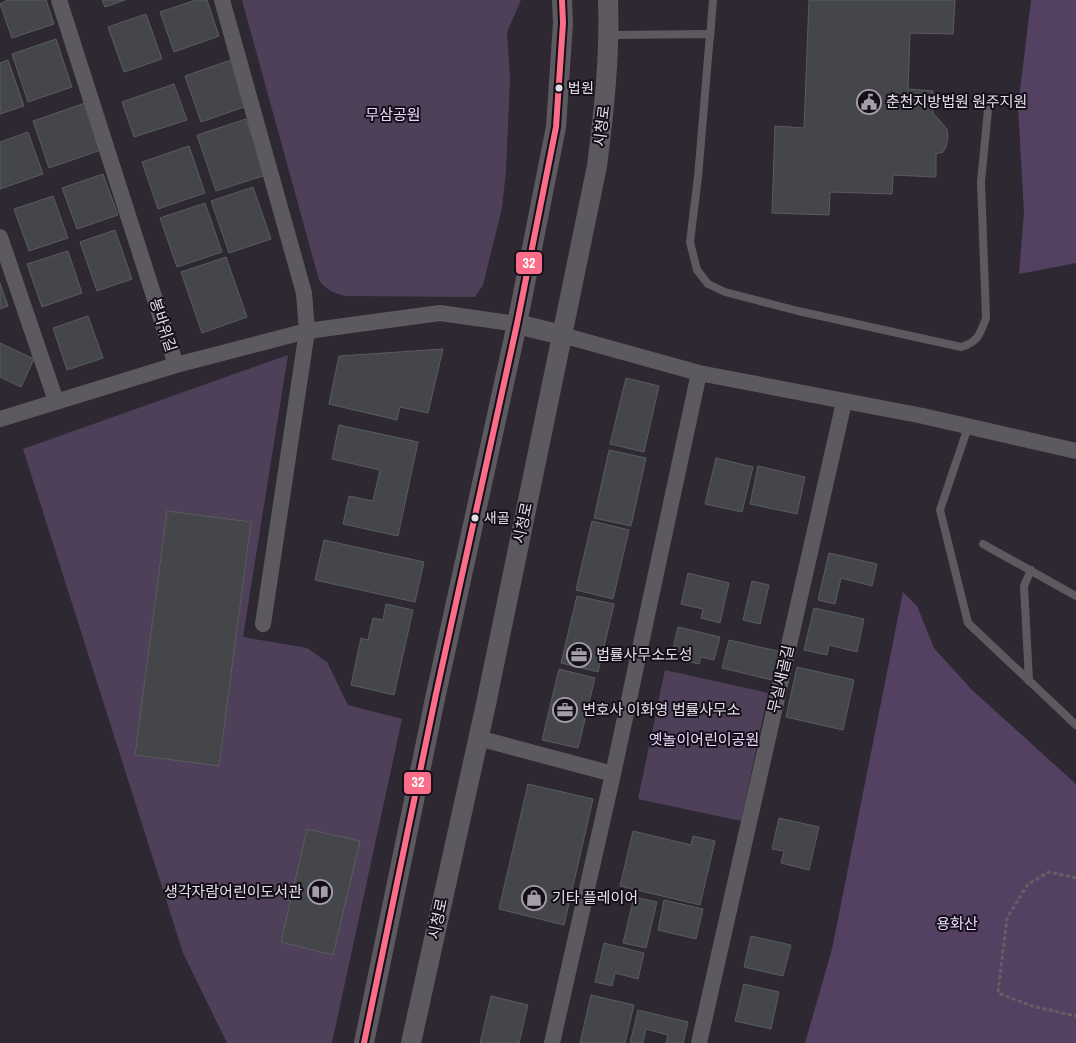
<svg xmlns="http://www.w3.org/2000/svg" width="1076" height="1043" font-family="'Archivo Narrow','Noto Sans KR',sans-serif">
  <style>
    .green { fill: #4e4059 }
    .forest { fill: #544162 }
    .building { fill: #45464a; stroke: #595c5e }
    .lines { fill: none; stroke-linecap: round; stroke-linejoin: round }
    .path { stroke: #625f65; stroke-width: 3; stroke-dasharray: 4 2.5; stroke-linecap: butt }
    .service { stroke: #5d5a5f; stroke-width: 8 }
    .minor { stroke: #5d5a5f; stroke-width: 16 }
    .tertiary { stroke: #5d5a5f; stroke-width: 20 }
    .bus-1-casing { stroke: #140f18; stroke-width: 10 }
    .bus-1 { stroke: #fb6d88; stroke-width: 6 }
    .bus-dot { fill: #e4ddea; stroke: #140f18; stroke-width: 2 }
    .labels { text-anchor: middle; stroke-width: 4; stroke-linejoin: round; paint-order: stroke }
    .bus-label { font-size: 14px; fill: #e4ddea; stroke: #140f18; text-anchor: start }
    .poi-label { font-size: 15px; fill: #e4ddea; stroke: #140f18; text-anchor: start }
    .park-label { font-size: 15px; fill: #ecd7fd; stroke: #140f18 }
    .street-label { font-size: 15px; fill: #e4ddea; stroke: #140f18 }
    .line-badge { stroke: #140f18; stroke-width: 2 }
    .badge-label { font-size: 14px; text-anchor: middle; font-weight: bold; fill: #fff }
  </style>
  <rect width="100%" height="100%" fill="#2e2833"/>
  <g class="green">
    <path d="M242 0H521L507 32 510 78 506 171 502 208 483 285 475 297 345 296C334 293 326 290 319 280Z"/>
    <path d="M288 355 243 637 307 648 327 662 348 705 402 719 332 1043H227L183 953 23 449Z"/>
    <path d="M665 670 768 693 741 821 638 799Z"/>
  </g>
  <g class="forest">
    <path d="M1031 0H1076V263L1019 274 1024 212 1018 107Z"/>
    <path d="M903 592 917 606 934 648 972 690 1076 784V1043H805L832 949Z"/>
  </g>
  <g class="building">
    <path d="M8 0H46L54 24 12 38 0 4Z"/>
    <path d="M102 0H125L105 7Z"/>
    <path d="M196 0H207L219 36 174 52 160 12Z"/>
    <path d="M809 0H955L953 34 910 33 908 89 933 91V113L947 129 948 138 946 147 943 152 936 154V177L893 175 892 194 830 192 829 215 772 213 775 126 804 128Z"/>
    <path d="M146 14 162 59 124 72 108 27Z"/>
    <path d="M56 39 72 87 28 102 12 54Z"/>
    <path d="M8 60 24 106 0 114V63Z"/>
    <path d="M231 60 247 106 201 122 185 76Z"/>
    <path d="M174 84 187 120 134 137 122 102Z"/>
    <path d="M88 102 104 149 49 168 33 121Z"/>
    <path d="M246 119 266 175 216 191 197 135Z"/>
    <path d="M28 132 43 174 0 189V142Z"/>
    <path d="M189 146 205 193 158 209 142 162Z"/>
    <path d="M103 174 118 215 77 229 62 188Z"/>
    <path d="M253 187 271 239 229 253 211 201Z"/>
    <path d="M53 196 68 238 29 251 14 209Z"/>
    <path d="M205 203 222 252 177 267 160 218Z"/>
    <path d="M115 230 132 279 97 291 80 242Z"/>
    <path d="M68 251 82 293 42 307 27 264Z"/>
    <path d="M226 257 247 317 202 333 181 272Z"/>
    <path d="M0 283 8 306 0 309Z"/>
    <path d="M88 316 103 358 67 370 53 328Z"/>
    <path d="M0 343 34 359 21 387 0 377Z"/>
    <path d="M443 349 428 413 400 407 397 420 329 404 339 356Z"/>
    <path d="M626 378 659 386 644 452 610 444Z"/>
    <path d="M339 425 418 442 398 536 343 524 349 496 373 501 380 470 332 459Z"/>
    <path d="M609 450 646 458 631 526 594 518Z"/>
    <path d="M716 458 753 467 742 512 705 504Z"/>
    <path d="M758 466 805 477 797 514 750 504Z"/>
    <path d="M167 511 251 522 219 766 135 755Z"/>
    <path d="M592 521 629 530 613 599 576 590Z"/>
    <path d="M324 540 424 562 415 602 315 580Z"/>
    <path d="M829 553 877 564 872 586 841 578 835 604 818 600Z"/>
    <path d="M688 573 729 583 720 623 701 618 703 609 681 604Z"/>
    <path d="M752 581 769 585 760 624 743 620Z"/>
    <path d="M577 596 614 604 598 672 561 663Z"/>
    <path d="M386 604 413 610 394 695 351 685 361 638 368 640 373 618 383 620Z"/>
    <path d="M814 608 864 619 857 652 829 645 827 655 804 650Z"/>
    <path d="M678 627 720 637 714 660 701 657 699 664 671 657Z"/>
    <path d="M729 640 782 652 776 681 722 668Z"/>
    <path d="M797 667 854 680 843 730 786 717Z"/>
    <path d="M559 669 595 678 578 748 542 740Z"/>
    <path d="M528 784 593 799 564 925 499 909Z"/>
    <path d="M779 818 819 827 809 870 781 863 784 851 772 849Z"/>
    <path d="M307 829 360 841 333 955 281 942Z"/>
    <path d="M633 831 691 845 693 836 715 841 700 905 620 886Z"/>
    <path d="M634 897 657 902 646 948 623 943Z"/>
    <path d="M664 900 703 909 696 939 658 930Z"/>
    <path d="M751 936 791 945 783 976 744 967Z"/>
    <path d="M604 943 644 953 638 979 615 973 612 986 595 982Z"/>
    <path d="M744 984 779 992 771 1029 735 1021Z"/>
    <path d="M591 995 634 1005 625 1043H580Z"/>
    <path d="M491 996 528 1005 519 1043H480Z"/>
    <path d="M638 1010 688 1022 683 1043H666L668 1035 646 1029 643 1043H630Z"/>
  </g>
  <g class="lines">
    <path class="path" d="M1076 878 1049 872 1028 884 1007 918 998 993 1032 1006 1076 1016"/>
    <g class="service">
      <path d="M609 35 710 34 698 177 690 242 697 270 708 284 725 292 798 311 961 347C978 342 980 334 986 318L981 182 988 110"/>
      <path d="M710 38 713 0"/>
      <path d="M968 427 940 510 968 623 1076 725"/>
      <path d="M983 544 1076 596"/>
      <path d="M1029 681 1024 586 1031 570"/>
    </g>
    <g class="minor">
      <path d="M59 0 176 365"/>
      <path d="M222 0 304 293 307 331 263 624"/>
      <path d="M0 237 56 401"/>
      <path d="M562 335 699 373 923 416 1076 451"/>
      <path d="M0 419 176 365 307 331 440 313 517 324"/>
      <path d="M478 738 613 774"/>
      <path d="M552 1043 613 774 699 373"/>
      <path d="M699 1043 844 402"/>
    </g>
    <g class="tertiary">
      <path d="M517 324 562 335"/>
      <path d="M364 1043 436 694 517 324 556 127 563 23 562 0"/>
      <path d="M411 1043 486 704 597 166C604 111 610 56 608 0"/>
    </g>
    <defs>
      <path id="bus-1" d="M364 1043 436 694 517 324 556 127 563 23 562 0"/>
    </defs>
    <use href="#bus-1" class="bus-1-casing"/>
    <use href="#bus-1" class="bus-1"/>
  </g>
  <defs>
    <symbol id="civic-ring" viewBox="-11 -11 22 22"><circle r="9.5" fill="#140f18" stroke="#a49eaa" stroke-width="1.5"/><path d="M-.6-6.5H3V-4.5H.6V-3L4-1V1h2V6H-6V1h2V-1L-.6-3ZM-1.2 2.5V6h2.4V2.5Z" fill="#a49eaa"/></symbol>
    <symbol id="office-ring" viewBox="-11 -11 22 22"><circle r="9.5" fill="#140f18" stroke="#a49eaa" stroke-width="1.5"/><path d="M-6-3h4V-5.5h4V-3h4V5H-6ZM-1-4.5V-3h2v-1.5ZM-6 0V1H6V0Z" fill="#a49eaa"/></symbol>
    <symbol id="library-ring" viewBox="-11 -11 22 22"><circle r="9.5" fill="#140f18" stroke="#a49eaa" stroke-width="1.5"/><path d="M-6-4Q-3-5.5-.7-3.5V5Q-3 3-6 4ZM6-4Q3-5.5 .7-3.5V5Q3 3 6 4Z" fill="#a49eaa"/></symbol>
    <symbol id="shop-ring" viewBox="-11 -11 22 22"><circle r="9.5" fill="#140f18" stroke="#a49eaa" stroke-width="1.5"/><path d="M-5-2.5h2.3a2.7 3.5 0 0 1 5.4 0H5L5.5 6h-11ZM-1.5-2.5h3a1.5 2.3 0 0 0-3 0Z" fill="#a49eaa"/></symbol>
  </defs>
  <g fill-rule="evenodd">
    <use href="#civic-ring" x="855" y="88" width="28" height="28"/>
    <use href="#office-ring" x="565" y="641" width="28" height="28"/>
    <use href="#office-ring" x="551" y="696" width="28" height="28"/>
    <use href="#library-ring" x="306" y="878" width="28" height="28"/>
    <use href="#shop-ring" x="520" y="884" width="28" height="28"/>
  </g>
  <g class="bus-dot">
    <circle cx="559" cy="88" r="4.5"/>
    <circle cx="475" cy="518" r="4.5"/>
  </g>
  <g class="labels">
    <g class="bus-label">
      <text x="568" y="93">법원</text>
      <text x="484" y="523">새골</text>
    </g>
    <g class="poi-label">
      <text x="886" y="107">춘천지방법원 원주지원</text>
      <text x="596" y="660">법률사무소도성</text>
      <text x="582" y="715">변호사 이화영 법률사무소</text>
      <text x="302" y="897" text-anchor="end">생각자람어린이도서관</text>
      <text x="552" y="903">기타 플레이어</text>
    </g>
    <g class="park-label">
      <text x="393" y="120">무삼공원</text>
      <text x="704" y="745">옛놀이어린이공원</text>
      <text x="957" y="929">용화산</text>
    </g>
    <g class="street-label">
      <text transform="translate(602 126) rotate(-83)" y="5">시청로</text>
      <text transform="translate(163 325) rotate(72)" y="5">봉바위길</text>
      <text transform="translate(523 523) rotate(-78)" y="5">시청로</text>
      <text transform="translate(781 679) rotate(-77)" y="5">무실새골길</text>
      <text transform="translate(438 919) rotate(-78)" y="5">시청로</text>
    </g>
  </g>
  <g class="line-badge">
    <rect x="515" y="251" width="28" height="24" rx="5" fill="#fb6d88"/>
    <rect x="403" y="771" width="29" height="24" rx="5" fill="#fb6d88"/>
  </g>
  <g class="badge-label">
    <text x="529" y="268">32</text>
    <text x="418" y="787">32</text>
  </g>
</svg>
